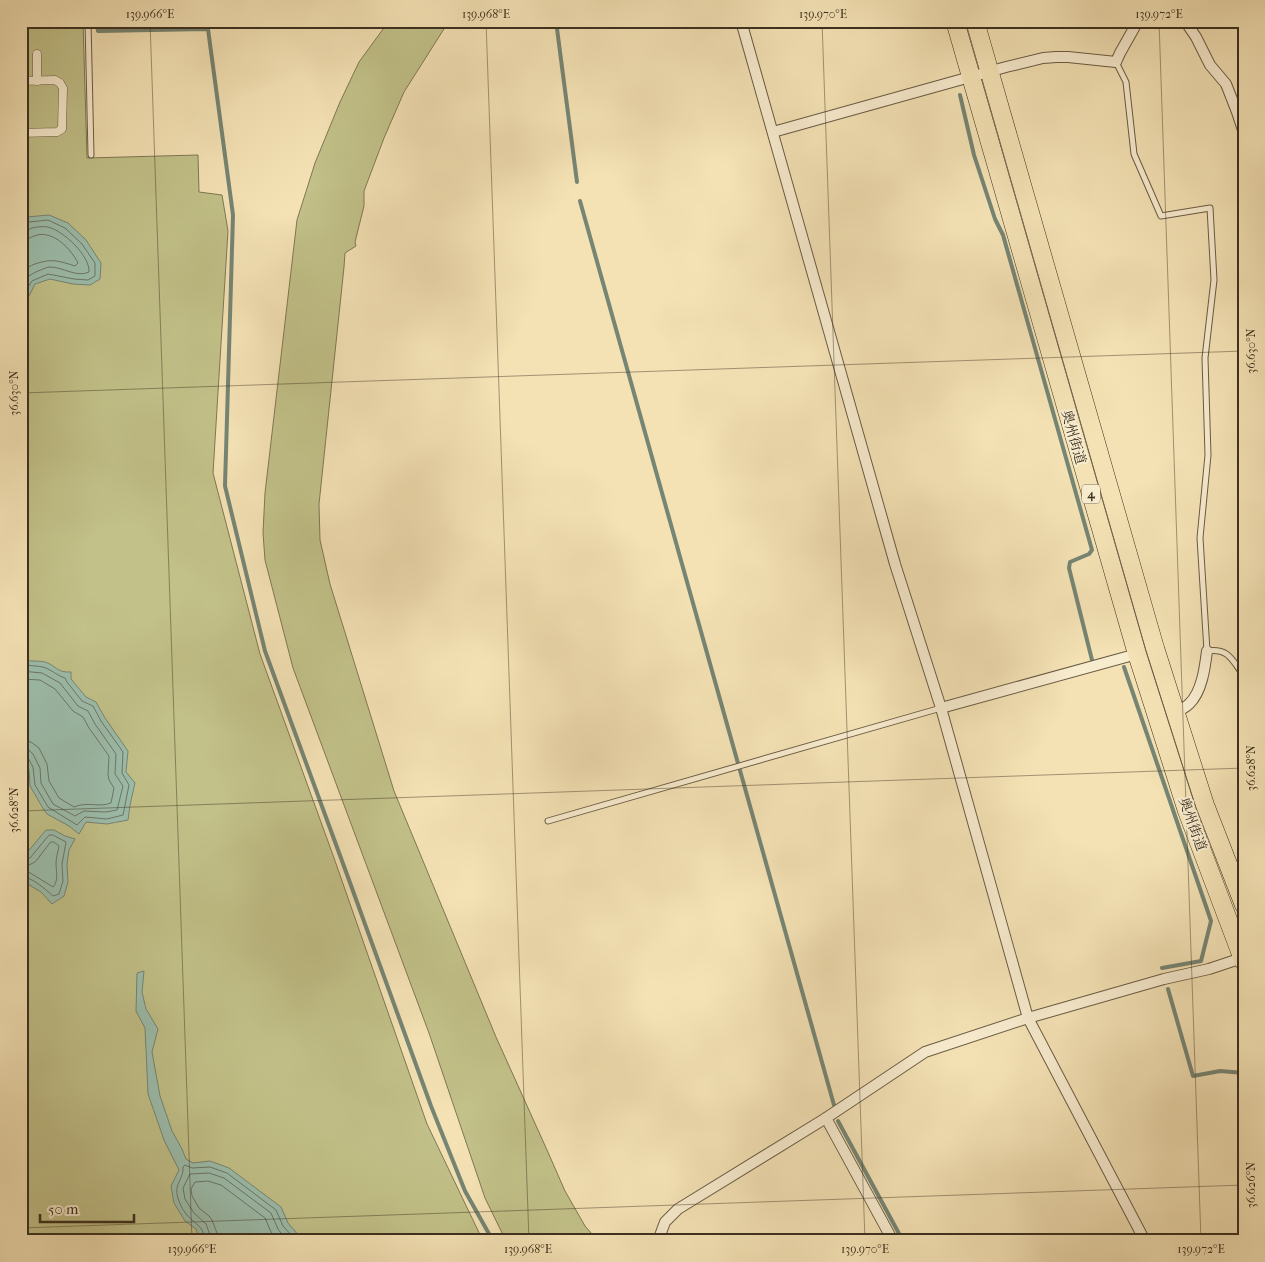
<svg xmlns="http://www.w3.org/2000/svg" width="1265" height="1262" font-family="'IM FELL French Canon','Noto Serif JP',serif">
  <style>
    .green { fill: #c2c189; stroke: #7f7854 }
    .water { fill: #9cbead; stroke: #768574 }
    .lines { fill: none; stroke-linecap: round; stroke-linejoin: round }
    .shore { stroke: #6c7766; stroke-width: 1 }
    .stream { stroke: #768574; stroke-width: 4 }
    .service-casing { stroke: #6a5c44; stroke-width: 7 }
    .pedestrian-casing { stroke: #6a5c44; stroke-width: 9 }
    .minor-casing { stroke: #6a5c44; stroke-width: 12 }
    .trunk-casing { stroke: #3c301f; stroke-width: 19 }
    .service { stroke: #f8eccf; stroke-width: 5 }
    .pedestrian { stroke: #f8eccf; stroke-width: 8 }
    .minor { stroke: #f8eccf; stroke-width: 10 }
    .trunk { stroke: #f4e2b5; stroke-width: 18 }
    .ticks { fill: none; stroke: #3c301f; stroke-width: 1; stroke-opacity: 0.45 }
    .labels { text-anchor: middle; stroke-width: 4; stroke-linejoin: round; paint-order: stroke }
    .shield { fill: #f8eccf; stroke: #746854; stroke-width: 1 }
    .shield-label { font-size: 12px; font-weight: bold; fill: #3c301f }
    .street-label { font-size: 14px; fill: #3c301f; stroke: #f8eccf }
    .neatline { fill: none; stroke: #3c301f; stroke-width: 2 }
    .ticks-label { font-size: 12px; text-anchor: middle; fill: #3c301f }
  </style>
  <rect width="100%" height="100%" fill="#f4e2b5"/>
  <filter id="stains"><feTurbulence type="fractalNoise" baseFrequency=".004" numOctaves="4"/><feColorMatrix values="0 0 0 0 .2 0 0 0 0 .09 0 0 0 0 .02 0 0 0 .5 -.17"/></filter>
  <radialGradient id="worn" r=".72"><stop offset=".6" stop-color="#630" stop-opacity="0"/><stop offset="1" stop-color="#630" stop-opacity=".3"/></radialGradient>
  <g class="green">
    <path d="M21 21H83L87 158 198 155 199 192 222 195 228 231 213 473 260 654 334 858 427 1124 483 1241H21Z"/>
    <path d="M389 21H449L404 92 384 138 364 191V206L355 242 356 246 345 253 344 267 319 504 320 540 330 584 394 791 496 1037 547 1150 565 1191 585 1226 592 1234 587 1238 588 1241H506L485 1198 429 1033 293 668 265 560 263 533 265 493 297 220 315 163 340 102 359 62Z"/>
  </g>
  <g class="water">
    <path d="M49 215 68 223 86 240 101 263 100 279 90 285 73 284 50 279 35 284 28 298 21 305V224L26 217Z"/>
    <path d="M21 657C28 663 36 660 45 662 56 665 56 673 71 672V679L86 697 96 702 105 718 128 751 126 772 135 783 130 805 128 820 107 824 86 822 79 834 69 826 47 814 44 810 30 786 29 770 21 755Z"/>
    <path d="M46 830H54L65 836 75 839 69 850 67 864 68 882 64 896 52 904 41 892 21 880V857L26 854Z"/>
    <path d="M144 971 142 992 146 1009 158 1029 152 1052 160 1096 172 1131 182 1149 186 1159 193 1163 210 1161 229 1168 281 1207 288 1223 300 1237 297 1241H200L196 1229 185 1221 174 1203 171 1186 179 1170 164 1140 148 1094 145 1028 136 1011 137 973Z"/>
  </g>
  <g class="lines">
    <g class="shore">
      <path d="M21 226H25L29 222 48 220 65 228 82 244 95 263V276L88 280 74 279 48 274 32 281 21 298"/>
      <path d="M21 232C26 232 28 230 32 228 36 227 44 226 48 227 64 231 90 256 89 272 77 278 63 267 50 267 46 267 42 270 38 271 29 275 26 278 21 286"/>
      <path d="M21 240C27 240 31 237 37 235 54 231 71 249 78 263L75 266C59 261 52 258 35 264 30 266 26 268 21 272"/>
      <path d="M21 663C29 667 38 665 46 668 53 671 58 676 65 678L67 682 82 701 93 706 101 721 123 752 122 773 129 785 123 815 107 819 85 817 77 825 48 807 35 785 33 767 27 756 21 754"/>
      <path d="M21 671 42 673 60 683 78 706 88 711 95 724 116 754 115 774 123 786 117 810 106 812 84 811 75 816 53 804 41 783 40 768 33 754 28 749 21 747"/>
      <path d="M21 679 40 680 55 689 73 711 83 717 89 728 109 756 108 775 109 780 114 788 111 803C98 808 89 801 74 807L59 798 49 781 47 764 39 748 31 742 21 740"/>
      <path d="M51 842H54L59 846C58 852 56 858 56 863 56 872 59 880 53 887L27 871 26 869 27 866 35 862Z"/>
      <path d="M21 861 30 858 49 835H53L66 842 62 864 63 881 59 894 53 896C44 888 33 878 21 876"/>
      <path d="M205 1241C203 1226 199 1227 190 1218 186 1215 181 1207 179 1201 172 1184 184 1180 183 1167L185 1165 192 1168 210 1167 227 1173 276 1210 283 1226 293 1237V1241"/>
      <path d="M211 1241 210 1235 206 1224 194 1213 185 1199 183 1188 190 1174 209 1173 224 1178 271 1213 278 1229 287 1241"/>
      <path d="M219 1241 217 1233 212 1220 209 1216 199 1208 192 1196 191 1189 195 1182 208 1181 221 1185 265 1218 271 1232 278 1241"/>
    </g>
    <g class="stream">
      <path d="M97 21 98 31 208 29 233 215 225 486 265 651 349 880 431 1106 465 1191 493 1241"/>
      <path d="M556 21 577 182"/>
      <path d="M960 95 974 155 995 219 1003 235 1092 550 1089 554 1070 562 1069 568 1092 660"/>
      <path d="M580 201 834 1105"/>
      <path d="M1124 667 1209 915 1211 921 1201 961 1162 968"/>
      <path d="M1168 989 1193 1076 1220 1071 1244 1073"/>
      <path d="M838 1121 903 1241"/>
    </g>
    <defs>
      <g id="service">
        <path d="M88 21 91 155"/>
        <path d="M1116 62 1126 82 1134 154 1161 216 1210 208 1214 280 1205 358 1208 455 1200 538 1207 651C1229 648 1232 660 1244 676"/>
        <path d="M548 821 941 708"/>
      </g>
      <g id="pedestrian">
        <path d="M37 54V81"/>
        <path d="M21 81 55 80 60 83 63 88 62 129 57 132 21 133"/>
      </g>
      <g id="minor">
        <path d="M741 21 895 564 941 708 1028 1018 1145 1241"/>
        <path d="M1185 21 1196 37 1210 65 1226 84 1237 112 1244 133"/>
        <path d="M773 132 1006 67 1043 58 1056 57H1068L1116 62 1120 53 1138 21"/>
        <path d="M941 708 1137 654"/>
        <path d="M1175 713C1180 710 1185 708 1189 704 1202 692 1205 667 1207 651"/>
        <path d="M826 1118 893 1241"/>
        <path d="M658 1241 665 1222 678 1209 826 1118 925 1052 1028 1018 1164 979 1209 969 1242 958"/>
      </g>
      <g id="trunk">
        <path d="M955 21 1137 654 1187 811 1244 962"/>
        <path d="M975 21 1155 648 1205 805 1244 905"/>
      </g>
    </defs>
    <use href="#service" class="service-casing"/>
    <use href="#pedestrian" class="pedestrian-casing"/>
    <use href="#minor" class="minor-casing"/>
    <use href="#trunk" class="trunk-casing"/>
    <use href="#service" class="service"/>
    <use href="#pedestrian" class="pedestrian"/>
    <use href="#minor" class="minor"/>
    <use href="#trunk" class="trunk"/>
  </g>
  <path class="ticks" d="M150 21 192 1241M486 21 529 1241M822 21 865 1241M1159 21 1201 1241M21 393 1244 351M21 811 1244 768M21 1228 1244 1185"/>
  <g class="labels">
    <rect class="shield" x="1082" y="484.5" width="18" height="19" rx="4"/>
    <g class="shield-label">
      <text x="1091" y="498">4</text>
    </g>
    <g class="street-label">
      <text transform="translate(1074 437) rotate(74)" y="5">奥州街道</text>
      <text transform="translate(1193 824) rotate(70)" y="5">奥州街道</text>
    </g>
  </g>
  <rect width="1265" height="1262" fill="none" stroke="#f4e2b5" stroke-width="55"/>
  <path d="M40 1214v8h94v-8" fill="none" stroke="#3c301f" stroke-width="2.5"/>
  <text x="48" y="1214" font-size="15" fill="#3c301f" stroke="#f8eccf" stroke-width="4" paint-order="stroke">50 m</text>
  <rect x="28" y="28" width="1210" height="1206" class="neatline"/>
  <g class="ticks-label">
    <text x="150" y="18">139.966°E</text>
    <text x="486" y="18">139.968°E</text>
    <text x="823" y="18">139.970°E</text>
    <text x="1159" y="18">139.972°E</text>
    <text transform="translate(1251 351) rotate(-90)" y="4">36.630°N</text>
    <text transform="translate(14 393) rotate(-90)" y="4">36.630°N</text>
    <text transform="translate(1251 768) rotate(-90)" y="4">36.628°N</text>
    <text transform="translate(14 810) rotate(-90)" y="4">36.628°N</text>
    <text transform="translate(1251 1185) rotate(-90)" y="4">36.626°N</text>
    <text x="192" y="1253">139.966°E</text>
    <text x="528" y="1253">139.968°E</text>
    <text x="865" y="1253">139.970°E</text>
    <text x="1201" y="1253">139.972°E</text>
  </g>
  <rect width="100%" height="100%" filter="url(#stains)"/>
  <rect width="100%" height="100%" fill="url(#worn)"/>
</svg>
